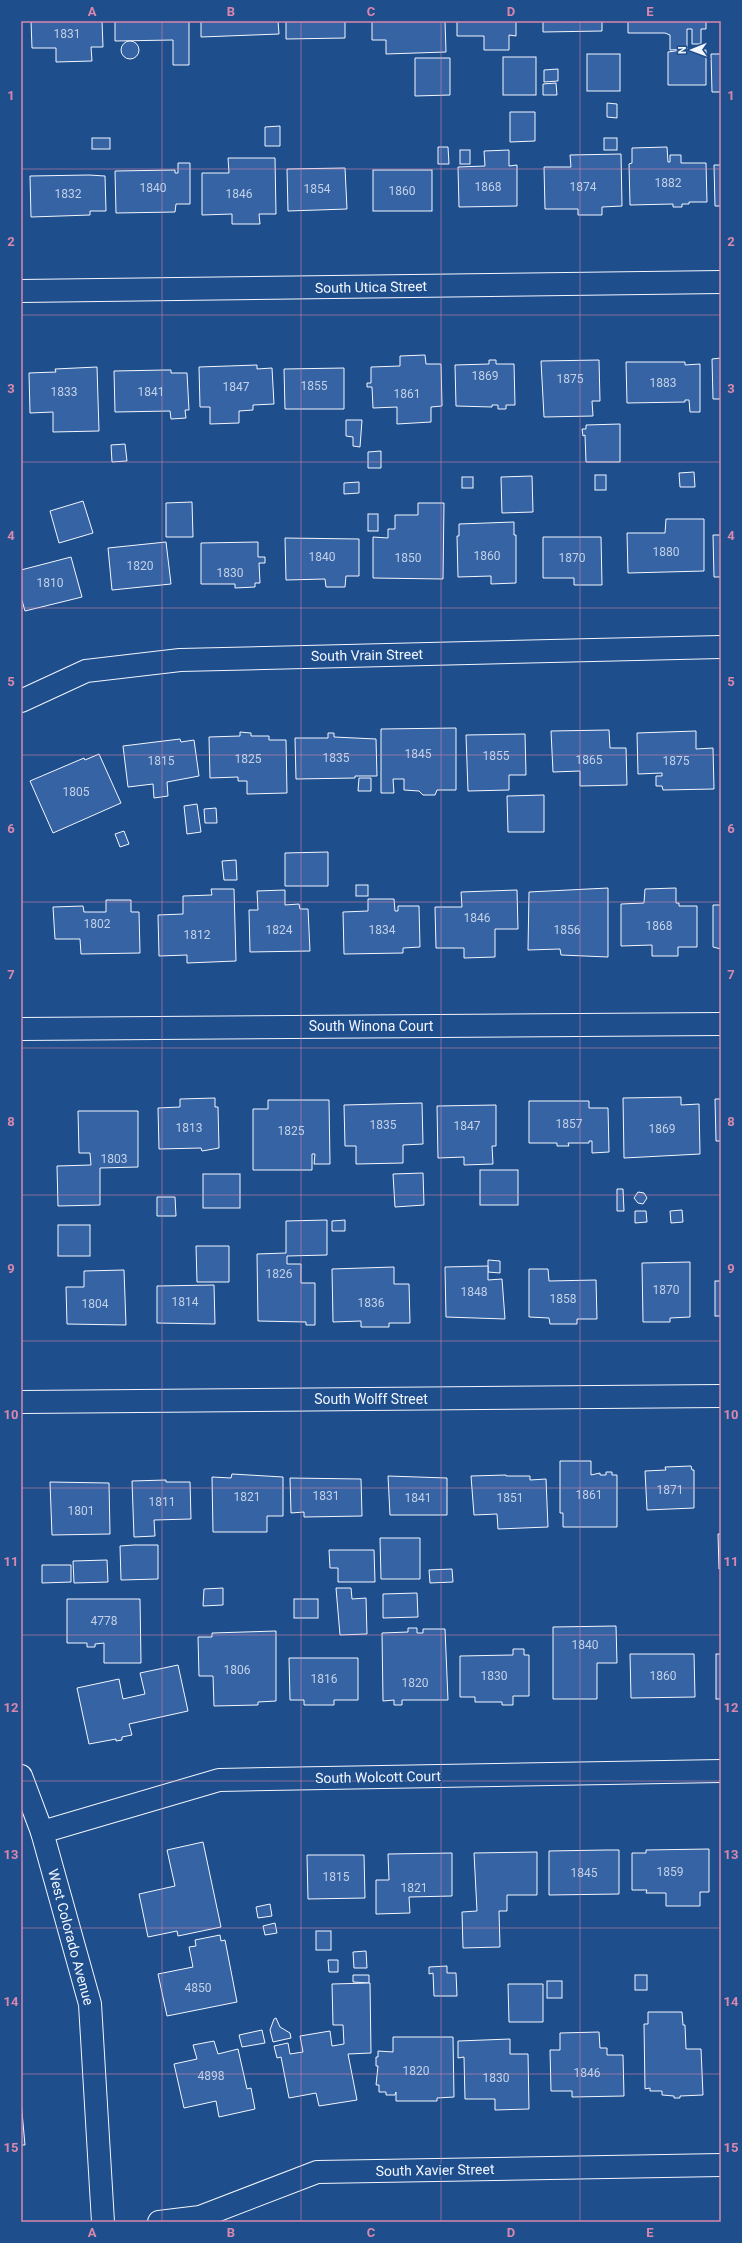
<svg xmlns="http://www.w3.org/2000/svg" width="742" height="2243" font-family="Roboto,sans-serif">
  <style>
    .building { fill: #3563a3; stroke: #f2f6ff }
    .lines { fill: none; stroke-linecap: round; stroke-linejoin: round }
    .street-casing { stroke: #f2f6ff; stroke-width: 24 }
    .street { stroke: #1f4e8c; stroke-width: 22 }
    .grid { fill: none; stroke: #da87ad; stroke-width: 1; stroke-opacity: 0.55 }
    .labels { text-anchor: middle; stroke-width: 3; stroke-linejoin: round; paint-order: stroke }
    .number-label { font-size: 12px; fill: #c3d1e8 }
    .street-label { font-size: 14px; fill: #f2f6ff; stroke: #1f4e8c }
    .neatline { fill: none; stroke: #da87ad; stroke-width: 1.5 }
    .grid-label { font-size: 13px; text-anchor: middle; font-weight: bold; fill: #da87ad }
  </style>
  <rect width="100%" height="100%" fill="#1f4e8c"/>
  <g class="building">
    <path d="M31 21H102L103 47H91L92 61 56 62V48H32Z"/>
    <path d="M115 21H189V65H173V40L115 41Z"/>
    <path d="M201 21H278L279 34 201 37Z"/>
    <path d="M286 21H345V38L286 39Z"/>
    <path d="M372 21H445L446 52 386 54V40H372Z"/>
    <path d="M457 21H516V36L509 35V50H484V36H457Z"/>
    <path d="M543 21H602V31L543 32Z"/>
    <path d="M628 21H706V29H701V44H692V29H687V49L670 50V35L665 33H628Z"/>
    <circle cx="130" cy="50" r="9"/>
    <path d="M682 50H706V85H668V52Z"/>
    <rect x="587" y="54" width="33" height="37"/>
    <path d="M711 54H721V92H712Z"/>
    <rect x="503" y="57" width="33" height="38"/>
    <path d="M415 58H450V95L415 96Z"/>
    <path d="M558 69V81L544 82V70Z"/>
    <path d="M556 83 557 95H543V84Z"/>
    <path d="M607 103 617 104V118L607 117Z"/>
    <path d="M510 112H535V141L510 142Z"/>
    <path d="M280 126V146H265V127Z"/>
    <rect x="92" y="138" width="18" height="11"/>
    <rect x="604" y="138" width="13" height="12"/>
    <path d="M438 147H448L449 164H438Z"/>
    <path d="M667 147 668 162H670V155H681V163H706L707 202H689V204H682V207H673V204L630 205 629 164 632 163V148Z"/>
    <rect x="460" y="150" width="10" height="14"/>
    <path d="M509 150V166L517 165V206L459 207 458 167 485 166 484 151Z"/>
    <path d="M621 154 622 206 602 207V215H578V209H545L544 167H571L570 155Z"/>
    <path d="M228 158H275L276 214H259L260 224H232V214L202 215V173H229Z"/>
    <path d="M178 163H190V204H176L175 212 116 213 115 171 175 170V173H178Z"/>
    <path d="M714 165H721V206H715Z"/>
    <path d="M345 168 347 209 288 211 287 169Z"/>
    <rect x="373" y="170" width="59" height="41"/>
    <path d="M89 175 105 176 106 211H90V215L31 217 30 176Z"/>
    <path d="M425 355 426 364H441L442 406 431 407V422L397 424V407L373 408 372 387H367V383H371V367L400 366V356Z"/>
    <path d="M721 358V399H713L712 359Z"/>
    <path d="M489 360H496V364H514L515 405H506V409H498V405H492V407L456 406 455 365 489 364Z"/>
    <path d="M599 360 600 401H592L593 416 544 417 541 361Z"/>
    <path d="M626 362H685V365L700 364V412H690L689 400H685V402L627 403Z"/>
    <path d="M257 365V369L272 368 274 404 253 405V410L239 411V423L210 424V407H200L199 367Z"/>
    <path d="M97 367 99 431 53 432V412L30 413 29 373 56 372 55 369Z"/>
    <path d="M344 368V409H285L284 369Z"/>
    <path d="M165 370H171V373H187L189 410H185L186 418 171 419 170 411 115 412 114 371Z"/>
    <path d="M346 420H362L360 447 353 446V437L346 436Z"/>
    <path d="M620 424V462H586L585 435 583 436 582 429H586V425Z"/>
    <path d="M125 444 127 461 112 462 111 445Z"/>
    <path d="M381 451V468H368V452Z"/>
    <path d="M694 472 695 487H680L679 473Z"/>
    <rect x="595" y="475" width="11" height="15"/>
    <path d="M532 476 533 512 502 513 501 477Z"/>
    <rect x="462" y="477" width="11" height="11"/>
    <path d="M359 482V493L344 494V483Z"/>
    <path d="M83 501 93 533 59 543 50 511Z"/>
    <path d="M192 502 193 537H166V503Z"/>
    <path d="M418 503H444L443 579 373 578V537L388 538V529H395V515H418Z"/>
    <rect x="368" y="514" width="10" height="17"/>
    <path d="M666 519H704V571L628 573 627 533H665Z"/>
    <path d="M514 522V535H516V583L491 584V576L458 577 457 536H459V524Z"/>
    <path d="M713 535H721V577H714Z"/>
    <path d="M543 537H601L602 585H574V578H543Z"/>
    <path d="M285 538 359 539V576H346L345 587H326L325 579 286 580Z"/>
    <path d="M166 542 171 584 112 590 108 548Z"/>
    <path d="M258 542V557H265V563H259L260 583H255V587L235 588V584H201V543Z"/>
    <path d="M71 557 82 597 25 611 21 597V570Z"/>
    <path d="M456 728V790H437L435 795H423L419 791 404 790V779H393L394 793H381V729Z"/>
    <path d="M609 730 610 748H626L627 785 580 786V771L553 772 551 731Z"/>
    <path d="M696 731V749L713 748 714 789 663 790 662 786H656V776H662V773L638 774 637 733Z"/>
    <path d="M240 732 251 733V736H269V740H286L287 793 247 794V781H238V777L210 778 209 737 240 736Z"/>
    <path d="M328 733H334V737L376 739 377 776H355V778L296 779 295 738H328Z"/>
    <path d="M525 734 526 775H509V790L468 791 466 735Z"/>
    <path d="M180 739 181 742 194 740 199 776 167 782 168 796 154 798 153 784 128 787 123 746Z"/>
    <path d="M99 754 121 803 53 833 30 781 84 758 85 760Z"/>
    <path d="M359 778H371V791H358Z"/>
    <path d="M544 795V832H508L507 796Z"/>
    <path d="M197 804 201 832 187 834 184 806Z"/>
    <path d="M216 808 217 823H205L204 809Z"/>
    <path d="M124 831 129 844 120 847 115 834Z"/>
    <path d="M328 852V886H285V853Z"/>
    <path d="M236 860 237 880H224L222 861Z"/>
    <rect x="356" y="885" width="12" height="11"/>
    <path d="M608 888V957L561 955 560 949 528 950 529 892Z"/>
    <path d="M676 888V903H679V906H697V947H678V956H652V945L621 946V904L644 903 645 889Z"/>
    <path d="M211 889H234L236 961 187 963V955L159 956 158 915 183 914V896L212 895Z"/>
    <path d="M285 890V905L299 904 300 909H308L310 951 250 952 249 910H258L257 891Z"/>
    <path d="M517 890 518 929H495V957L464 958V948H436L435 907H462L461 892Z"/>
    <path d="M368 899H394L395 911H398V906H419L420 947 403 948V953L344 954 343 912 368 911Z"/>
    <path d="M106 900H131V912H139L140 953 81 954 80 939H55L53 907 83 906 84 912H106Z"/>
    <path d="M713 905H721V949L713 947Z"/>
    <path d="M681 1097V1105L699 1104 700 1154 624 1158 623 1098Z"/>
    <path d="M215 1098V1107H218L219 1148 202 1151 201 1148 159 1149 158 1108 180 1107V1099Z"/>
    <path d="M715 1099H721V1141H716Z"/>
    <path d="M268 1100H329L330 1164H314L315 1154H312V1170H253V1109H268Z"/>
    <path d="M529 1101H589V1108H608L609 1152 592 1153V1141H589V1143H568L569 1146H557V1143H529Z"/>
    <path d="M422 1103 423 1144 403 1145V1163L356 1164V1146H345L344 1105Z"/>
    <path d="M496 1105V1146H492L493 1164 464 1165V1157L438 1158 437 1106Z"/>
    <path d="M78 1111H138V1167L100 1168V1205L58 1206 57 1166 91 1165 90 1153H79Z"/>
    <rect x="480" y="1170" width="38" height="35"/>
    <path d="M423 1173 424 1205 395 1207 393 1174Z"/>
    <rect x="203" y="1174" width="37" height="34"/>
    <path d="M617 1189H623L624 1211H617Z"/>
    <path d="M638 1192 644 1193 647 1198 643 1204 638 1203 634 1198Z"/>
    <path d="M157 1197H175L176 1216H157Z"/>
    <path d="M682 1210 683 1222 671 1223 670 1211Z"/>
    <path d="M635 1211H646L647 1222 635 1223Z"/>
    <path d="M327 1220V1255L287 1256V1264H301V1283H315V1325H306V1322L258 1321 257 1254 286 1253V1221Z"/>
    <path d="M345 1220V1231H332V1221Z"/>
    <rect x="58" y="1225" width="32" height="31"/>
    <path d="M196 1246H229V1282H197Z"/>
    <path d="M488 1260 500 1261V1273L488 1272Z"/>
    <path d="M690 1262V1317L670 1318V1322H643L642 1263Z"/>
    <path d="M488 1266V1280L502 1279 505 1319 446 1317 445 1267Z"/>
    <path d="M394 1267V1284H409L410 1323H389V1327H361V1321L333 1322 332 1269Z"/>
    <path d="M529 1269H548L549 1281 596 1280 597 1319H577V1324H550L549 1318 529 1317Z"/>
    <path d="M124 1270 126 1325 67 1324 66 1287H84V1271Z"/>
    <rect x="715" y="1281" width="6" height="35"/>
    <path d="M214 1285 215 1324 157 1323V1286Z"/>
    <path d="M560 1461H591V1475L600 1473V1475H606V1472H612V1475H617V1527H563V1513H560Z"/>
    <path d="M691 1466 692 1470H694V1508L647 1510 645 1471 666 1470 665 1467Z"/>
    <path d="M232 1474 283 1477V1516H267V1532H213L212 1477 231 1478Z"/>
    <path d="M506 1475V1476H530V1480L546 1479 548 1527 498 1529 497 1514 474 1515 471 1476Z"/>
    <path d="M388 1476 447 1478V1515H390Z"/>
    <path d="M290 1478 361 1479 362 1516 304 1517V1512L291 1513Z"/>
    <path d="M166 1480V1482H190L191 1519 154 1520 155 1536 134 1537 132 1481Z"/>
    <path d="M50 1482 109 1483 110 1534 52 1535Z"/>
    <path d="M718 1534H721V1575V1569H719Z"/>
    <path d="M380 1538H420V1579H381Z"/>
    <path d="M134 1545H158V1579L121 1580 120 1546Z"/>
    <path d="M329 1550H374L375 1582H338V1568H330Z"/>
    <path d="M107 1560 108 1582 74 1583 73 1561Z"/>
    <path d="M42 1565H71V1582L42 1583Z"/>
    <path d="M452 1569 453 1582 430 1583 429 1570Z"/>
    <path d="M223 1588V1605L203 1606 204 1589Z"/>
    <path d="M336 1588H351L352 1599 366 1598 367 1634 340 1635Z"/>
    <path d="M417 1593 418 1617 383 1618V1594Z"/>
    <path d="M67 1599H140L141 1663H104V1643L95 1644V1647H87V1643H67Z"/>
    <rect x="294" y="1599" width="24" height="19"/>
    <path d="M616 1626 617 1663H597V1699H553V1627Z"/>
    <path d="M408 1628H417V1633H423V1629H445L448 1700H402V1705H394V1700L383 1701 382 1633 408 1632Z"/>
    <path d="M276 1631V1701L258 1702V1705L214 1706 213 1676H199L198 1637H212V1633Z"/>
    <path d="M513 1649H524V1655H529V1696H513V1705H502V1702H475V1697H460V1656L513 1655Z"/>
    <path d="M630 1654H694L695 1697 631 1698Z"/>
    <rect x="716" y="1654" width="5" height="45"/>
    <path d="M289 1658H358V1700H334V1705H304V1700H290Z"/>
    <path d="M178 1665 188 1711 129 1724 132 1735 122 1737V1740L116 1741V1739L89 1744 77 1688 119 1679 123 1699 145 1694 140 1673Z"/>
    <path d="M203 1842 221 1927 178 1936 177 1931 148 1937 139 1894 175 1886 167 1850Z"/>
    <path d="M709 1849V1892H700V1906H666V1893H646L647 1890H632V1853H646V1850Z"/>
    <path d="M606 1850H619V1894L549 1895V1851Z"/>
    <path d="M537 1852V1895H507V1911H499L500 1947 463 1948 462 1912 477 1911 474 1853Z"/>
    <path d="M452 1853V1896L409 1897 410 1913 376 1914V1880H389L388 1854Z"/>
    <path d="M307 1855H364L365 1898 308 1899Z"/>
    <path d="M270 1904 272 1916 258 1918 256 1907Z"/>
    <path d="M275 1923 277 1933 265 1935 263 1926Z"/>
    <rect x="316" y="1931" width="15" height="19"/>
    <path d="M220 1935 221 1941 225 1940 237 2002 167 2016 158 1974 193 1967 189 1947 196 1946 195 1940Z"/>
    <path d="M366 1951 367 1968H354L353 1952Z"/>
    <path d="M328 1960H338V1972H329Z"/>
    <path d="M447 1966V1973H456L457 1996H434L433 1973 429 1974V1967Z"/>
    <path d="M353 1975H369V1983L353 1982Z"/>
    <rect x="635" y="1975" width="12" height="15"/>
    <rect x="547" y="1981" width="15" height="17"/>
    <path d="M370 1983 371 2053 348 2054 357 2100 319 2106 316 2093 289 2098 281 2057 277 2058 274 2046 288 2043 290 2054 303 2052 300 2036 330 2031 332 2046 344 2044 343 2025H333L332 1984Z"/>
    <path d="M508 1984H543V2022H509Z"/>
    <path d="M648 2012H682L683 2025H685L686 2049H701L703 2095 680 2096V2098H674V2096L662 2095V2091H650V2088L645 2089 644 2024H648Z"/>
    <path d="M276 2018 280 2027 290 2033 291 2038 273 2042 270 2030 274 2019Z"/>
    <path d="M262 2030 265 2043 242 2047 239 2035Z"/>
    <path d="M599 2032 600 2048H607V2055H623L624 2096 572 2097V2091H551L550 2050H560V2033Z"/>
    <path d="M393 2037H453L454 2097 437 2098V2101H396V2092L395 2095H386V2092H379V2085H376L378 2066H376V2057H378V2051L393 2052Z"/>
    <path d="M510 2039V2054H528L529 2109 495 2110V2099H465L464 2057 458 2058V2041Z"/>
    <path d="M214 2041 218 2054 238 2049 247 2089 251 2088 255 2109 219 2117 216 2101 184 2108 174 2064 197 2059 193 2045Z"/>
    <path d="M21 2101 25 2145H21Z"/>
  </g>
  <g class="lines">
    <defs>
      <g id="street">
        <path d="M21 291 721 282"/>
        <path d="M21 701 86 671 180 660 721 647"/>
        <path d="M21 1029 721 1024"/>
        <path d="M21 1402 721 1396"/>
        <path d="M21 1776 42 1832 90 2004 103 2222"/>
        <path d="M42 1832 219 1780 721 1771"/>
        <path d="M159 2222 200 2217 317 2172 721 2165"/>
      </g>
    </defs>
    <use href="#street" class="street-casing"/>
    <use href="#street" class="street"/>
  </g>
  <path class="grid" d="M162 21V2222M301 21V2222M441 21V2222M580 21V2222M21 169H721M21 315H721M21 462H721M21 608H721M21 755H721M21 902H721M21 1048H721M21 1195H721M21 1341H721M21 1488H721M21 1635H721M21 1781H721M21 1928H721M21 2074H721"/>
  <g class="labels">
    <g class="number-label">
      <text x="67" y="38">1831</text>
      <text x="668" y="187">1882</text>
      <text x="488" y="191">1868</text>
      <text x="583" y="191">1874</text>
      <text x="153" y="192">1840</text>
      <text x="317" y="193">1854</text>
      <text x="402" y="195">1860</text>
      <text x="68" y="198">1832</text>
      <text x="239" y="198">1846</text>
      <text x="485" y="380">1869</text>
      <text x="570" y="383">1875</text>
      <text x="663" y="387">1883</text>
      <text x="314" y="390">1855</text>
      <text x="236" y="391">1847</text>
      <text x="64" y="396">1833</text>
      <text x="151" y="396">1841</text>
      <text x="407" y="398">1861</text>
      <text x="666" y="556">1880</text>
      <text x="487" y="560">1860</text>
      <text x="322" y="561">1840</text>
      <text x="408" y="562">1850</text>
      <text x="572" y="562">1870</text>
      <text x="140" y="570">1820</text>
      <text x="230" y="577">1830</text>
      <text x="50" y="587">1810</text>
      <text x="418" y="758">1845</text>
      <text x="496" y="760">1855</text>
      <text x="336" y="762">1835</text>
      <text x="248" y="763">1825</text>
      <text x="589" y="764">1865</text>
      <text x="161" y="765">1815</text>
      <text x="676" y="765">1875</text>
      <text x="76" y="796">1805</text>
      <text x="477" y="922">1846</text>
      <text x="97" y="928">1802</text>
      <text x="659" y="930">1868</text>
      <text x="279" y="934">1824</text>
      <text x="382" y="934">1834</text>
      <text x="567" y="934">1856</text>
      <text x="197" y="939">1812</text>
      <text x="569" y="1128">1857</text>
      <text x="383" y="1129">1835</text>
      <text x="467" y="1130">1847</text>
      <text x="189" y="1132">1813</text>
      <text x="662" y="1133">1869</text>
      <text x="291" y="1135">1825</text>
      <text x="114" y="1163">1803</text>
      <text x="279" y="1278">1826</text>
      <text x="666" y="1294">1870</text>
      <text x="474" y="1296">1848</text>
      <text x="563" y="1303">1858</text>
      <text x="185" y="1306">1814</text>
      <text x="371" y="1307">1836</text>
      <text x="95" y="1308">1804</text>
      <text x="670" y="1494">1871</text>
      <text x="589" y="1499">1861</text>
      <text x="326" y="1500">1831</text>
      <text x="247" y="1501">1821</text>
      <text x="418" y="1502">1841</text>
      <text x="510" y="1502">1851</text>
      <text x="162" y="1506">1811</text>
      <text x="81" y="1515">1801</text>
      <text x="104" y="1625">4778</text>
      <text x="585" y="1649">1840</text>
      <text x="237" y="1674">1806</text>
      <text x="494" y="1680">1830</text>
      <text x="663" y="1680">1860</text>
      <text x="324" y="1683">1816</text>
      <text x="415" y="1687">1820</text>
      <text x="670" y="1876">1859</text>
      <text x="584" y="1877">1845</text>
      <text x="336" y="1881">1815</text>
      <text x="414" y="1892">1821</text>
      <text x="198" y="1992">4850</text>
      <text x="416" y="2075">1820</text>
      <text x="587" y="2077">1846</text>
      <text x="211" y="2080">4898</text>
      <text x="496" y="2082">1830</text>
    </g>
    <g class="street-label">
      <text transform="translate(371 287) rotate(-1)" y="5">South Utica Street</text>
      <text transform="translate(367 655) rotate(-1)" y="5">South Vrain Street</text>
      <text x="371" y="1031">South Winona Court</text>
      <text x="371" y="1404">South Wolff Street</text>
      <text transform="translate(378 1777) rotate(-1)" y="5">South Wolcott Court</text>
      <text transform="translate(71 1937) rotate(75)" y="5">West Colorado Avenue</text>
      <text transform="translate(435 2170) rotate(-1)" y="5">South Xavier Street</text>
    </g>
  </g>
  <rect width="742" height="2243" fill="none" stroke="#1f4e8c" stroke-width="44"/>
  <g transform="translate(692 50) rotate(269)" stroke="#1f4e8c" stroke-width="3" paint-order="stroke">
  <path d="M0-3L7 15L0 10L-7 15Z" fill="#f2f6ff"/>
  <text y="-6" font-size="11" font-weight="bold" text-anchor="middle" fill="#f2f6ff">N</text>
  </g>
  <rect x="22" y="22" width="698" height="2199" class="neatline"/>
  <g class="grid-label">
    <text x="92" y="16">A</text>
    <text x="231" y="16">B</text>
    <text x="371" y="16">C</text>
    <text x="511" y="16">D</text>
    <text x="650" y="16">E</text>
    <text x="11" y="100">1</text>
    <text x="731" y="100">1</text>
    <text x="11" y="246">2</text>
    <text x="731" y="246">2</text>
    <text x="11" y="393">3</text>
    <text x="731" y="393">3</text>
    <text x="11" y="540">4</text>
    <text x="731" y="540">4</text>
    <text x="11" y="686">5</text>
    <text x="731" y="686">5</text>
    <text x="11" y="833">6</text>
    <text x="731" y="833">6</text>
    <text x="11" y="979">7</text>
    <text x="731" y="979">7</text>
    <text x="11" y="1126">8</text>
    <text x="731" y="1126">8</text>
    <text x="11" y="1273">9</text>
    <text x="731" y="1273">9</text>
    <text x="11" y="1419">10</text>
    <text x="731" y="1419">10</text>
    <text x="11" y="1566">11</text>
    <text x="731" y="1566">11</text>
    <text x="11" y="1712">12</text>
    <text x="731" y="1712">12</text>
    <text x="11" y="1859">13</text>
    <text x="731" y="1859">13</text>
    <text x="11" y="2006">14</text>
    <text x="731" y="2006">14</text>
    <text x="11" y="2152">15</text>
    <text x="731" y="2152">15</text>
    <text x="92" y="2237">A</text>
    <text x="231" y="2237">B</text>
    <text x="371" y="2237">C</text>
    <text x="511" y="2237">D</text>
    <text x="650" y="2237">E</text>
  </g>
</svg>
